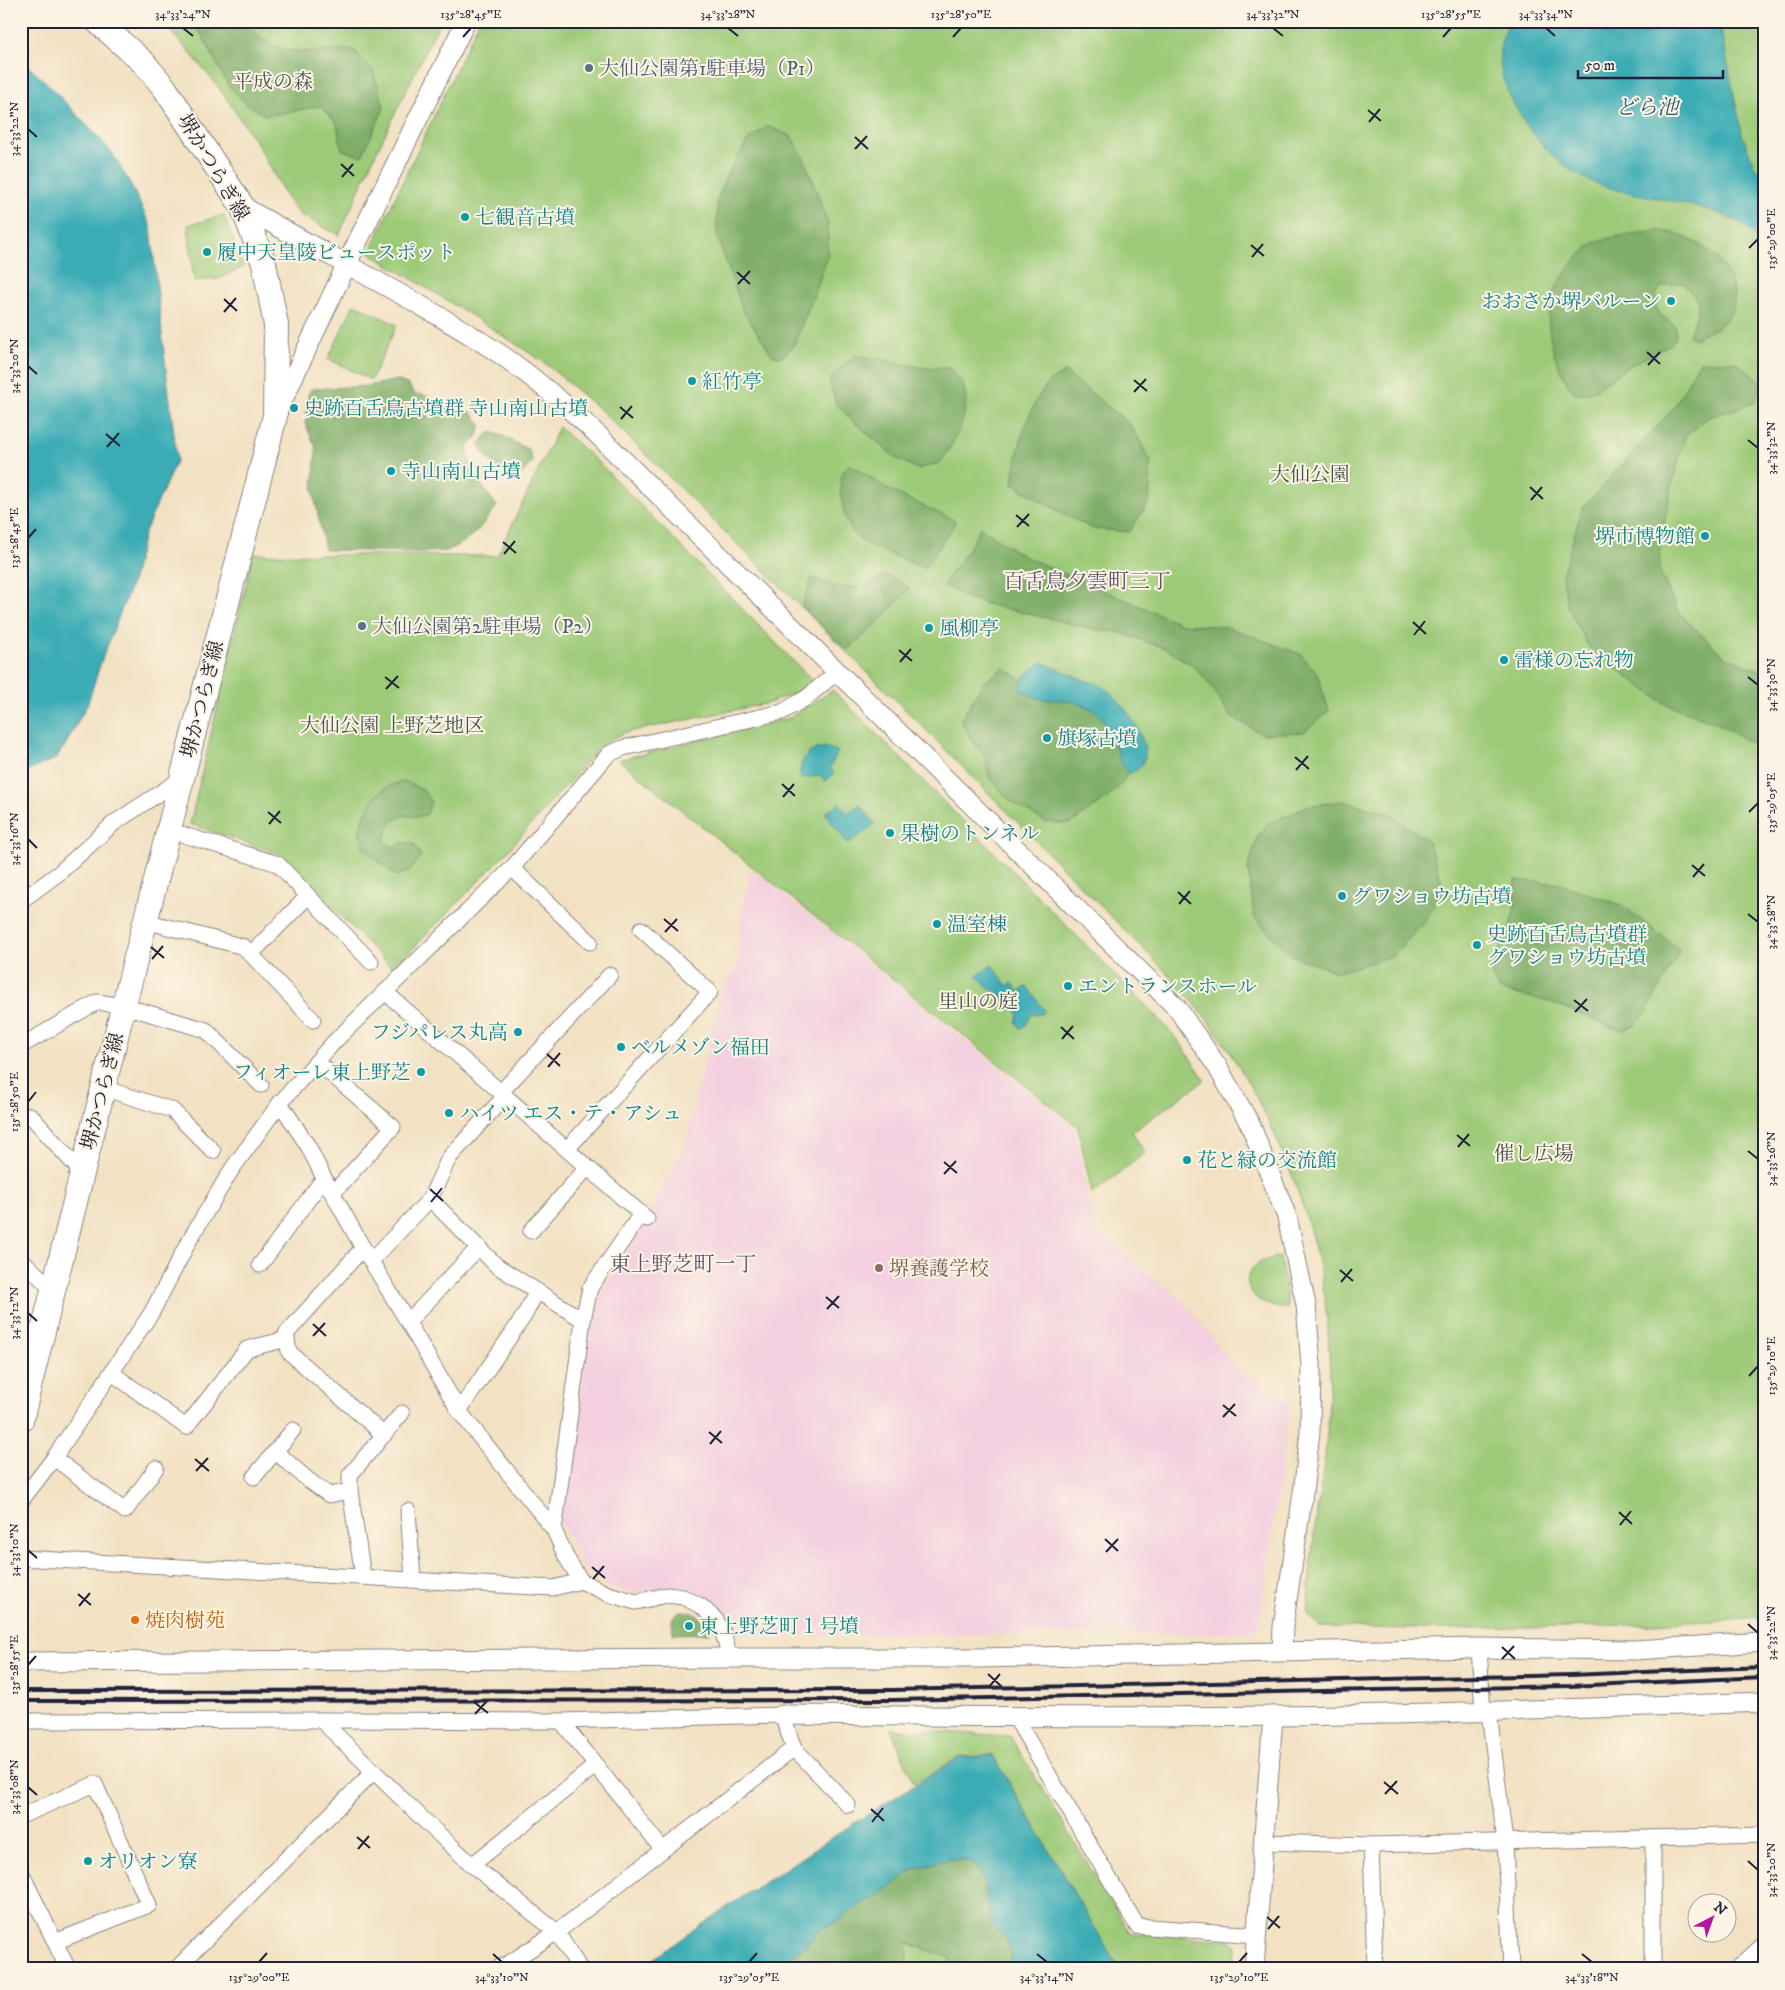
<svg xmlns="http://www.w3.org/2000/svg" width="1785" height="1990" font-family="'IM FELL DW Pica','Noto Serif JP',serif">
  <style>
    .built { fill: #f3cfdf }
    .green { fill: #9dca78; stroke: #60765a }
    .forest { fill: #7eae68; stroke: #506852 }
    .water { fill: #3aacb5; stroke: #2e6778 }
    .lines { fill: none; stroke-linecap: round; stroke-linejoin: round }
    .minor-casing { stroke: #8a827e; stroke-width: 17 }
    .tertiary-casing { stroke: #8a827e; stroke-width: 21 }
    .primary-casing { stroke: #8a827e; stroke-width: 26 }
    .minor { stroke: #fff; stroke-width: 15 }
    .tertiary { stroke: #fff; stroke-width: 19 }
    .primary { stroke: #fff; stroke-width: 24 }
    .rail { stroke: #22223b; stroke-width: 4 }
    .ticks { fill: none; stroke: #22223b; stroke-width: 2 }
    .service-dot { fill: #5c6f8a; stroke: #fcf5e5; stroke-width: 2 }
    .culture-dot { fill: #0f9aa8; stroke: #fcf5e5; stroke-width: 2 }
    .education-dot { fill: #8d6e63; stroke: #fcf5e5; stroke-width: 2 }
    .food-dot { fill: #e8710a; stroke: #fcf5e5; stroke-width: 2 }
    .labels { text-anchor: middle; stroke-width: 4; stroke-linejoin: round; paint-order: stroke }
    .service-label { font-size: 20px; fill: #4e5e75; stroke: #fcf5e5; text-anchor: start }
    .park-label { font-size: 20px; fill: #47544d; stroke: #fcf5e5 }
    .street-label { font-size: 20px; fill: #22223b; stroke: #fcf5e5 }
    .culture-label { font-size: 20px; fill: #0d838f; stroke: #fcf5e5; text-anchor: start }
    .education-label { font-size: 20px; fill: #785e54; stroke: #fcf5e5; text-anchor: start }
    .food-label { font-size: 20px; fill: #c56008; stroke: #fcf5e5; text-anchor: start }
    .water-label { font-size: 21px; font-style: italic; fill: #2c596c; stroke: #fcf5e5 }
    .neighbourhood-label { font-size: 21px; fill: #60506f; stroke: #fcf5e5 }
    .neatline { fill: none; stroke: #22223b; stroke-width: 2 }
    .ticks-label { font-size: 12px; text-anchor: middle; fill: #22223b }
  </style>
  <rect width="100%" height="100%" fill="#fcf5e5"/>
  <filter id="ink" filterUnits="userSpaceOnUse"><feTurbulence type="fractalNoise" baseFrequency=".02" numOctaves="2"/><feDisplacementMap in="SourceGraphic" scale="10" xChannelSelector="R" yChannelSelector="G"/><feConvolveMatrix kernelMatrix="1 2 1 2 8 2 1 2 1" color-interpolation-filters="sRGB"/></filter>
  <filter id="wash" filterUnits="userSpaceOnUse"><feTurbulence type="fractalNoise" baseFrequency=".0096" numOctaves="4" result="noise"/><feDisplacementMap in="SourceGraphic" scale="20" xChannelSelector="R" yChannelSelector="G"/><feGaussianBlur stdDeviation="1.12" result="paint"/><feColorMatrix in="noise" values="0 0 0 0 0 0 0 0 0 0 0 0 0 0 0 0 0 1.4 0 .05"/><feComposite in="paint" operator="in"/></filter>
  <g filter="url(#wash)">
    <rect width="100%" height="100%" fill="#f2e1c2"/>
    <path class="built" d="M752 869 1074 1127 1094 1228 1105 1239 1179 1297 1231 1361 1246 1375 1274 1389 1290 1404 1260 1621 1249 1633 732 1635 730 1624 721 1612 703 1595 691 1588 667 1586 655 1592 642 1593 612 1589 587 1572 579 1563 571 1542 560 1521 596 1300 643 1227 683 1149 722 992 736 969 740 949 739 932 743 901Z"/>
    <g class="green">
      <path d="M160 21H440L374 157 339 235 299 214 287 198 258 145 219 88 188 50Z"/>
      <path d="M479 21H1764V1618C1616 1627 1467 1632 1319 1627L1307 1615C1309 1586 1311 1557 1315 1528 1321 1486 1328 1444 1329 1401 1331 1360 1328 1316 1321 1276 1305 1187 1254 1076 1197 1007 1187 994 1175 982 1164 970L923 727 602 411 542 361 471 315 369 253Z"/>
      <path d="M224 215 243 267 218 279 194 281 188 225Z"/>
      <path d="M354 304 397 325 371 380 328 359Z"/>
      <path d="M559 427 601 465 812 680 797 692 769 703 623 733 601 746 505 854 393 969 280 854 190 824 253 554 497 556Z"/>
      <path d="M833 690 1159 1019 1178 1040 1205 1080 1132 1132 1145 1153 1092 1194 1078 1127 619 760 789 718Z"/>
      <path d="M1280 1257 1285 1283 1288 1308C1244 1309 1228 1263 1280 1257Z"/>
      <path d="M891 1729 1010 1736 1128 1930 1133 1934 1230 1940 1236 1945 1235 1969H1119L993 1755 959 1757 914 1784Z"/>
      <path d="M907 1943 948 1957 955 1969H908Z"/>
    </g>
    <g class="forest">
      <path d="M189 21H245C253 31 271 46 283 49 301 54 334 51 353 49L373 70 384 108 362 156 342 150 337 124 321 106 266 116 245 103 228 85 202 35Z"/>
      <path d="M768 126 791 136 804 158 828 223V254L816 290 793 347 781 357 773 356 743 311 717 235V201L727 174 749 139Z"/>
      <path d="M1660 231C1694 234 1733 261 1734 298 1734 304 1733 311 1729 316 1722 327 1705 333 1694 339L1689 336 1697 313 1698 301 1683 283 1666 285 1659 289 1654 303 1660 314 1675 326 1676 337 1671 344 1624 369 1596 390 1577 395C1556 374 1543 328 1551 299 1556 281 1580 251 1596 242 1605 237 1648 232 1660 231Z"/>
      <path d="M854 355 878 358 923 368H950C954 373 962 380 964 387 971 415 955 440 940 463L917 469 896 458 853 421 836 404 829 380Z"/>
      <path d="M1700 361 1736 362 1761 382 1755 403 1709 417 1685 436 1669 498 1661 541 1659 569 1678 612 1725 657 1764 672V756L1751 743 1719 724 1664 703 1590 649 1568 608 1562 576 1582 509 1673 409Z"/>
      <path d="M1065 372 1131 425 1151 462 1149 502 1129 532 1093 529 1051 507 1013 484C1017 450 1025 414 1046 386 1050 380 1059 376 1065 372Z"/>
      <path d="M397 380 409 385 414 394 424 395 452 409 471 412 481 425 477 438 467 447 472 472 497 506 479 529 464 542 447 551 424 552 325 550 313 490 316 448 305 423 308 395 311 389 368 386Z"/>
      <path d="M490 432 503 436 529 450 533 462 521 474C497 471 491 465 479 444Z"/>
      <path d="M849 464 891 491 954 520 955 523 934 556 924 568C909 562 866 546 856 536 847 526 843 511 841 497 840 481 839 477 849 464Z"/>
      <path d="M980 527 1023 556 1182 624 1227 627 1300 654 1317 673 1329 711 1304 732 1263 734 1231 717 1212 687 1192 665 1164 648 1118 632 1098 630 986 604 968 598 943 585 975 539Z"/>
      <path d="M884 576H887L910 588 875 626 847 650 802 606 812 578 834 586 861 588Z"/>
      <path d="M1003 668 1027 683 1115 705 1133 760 1124 780 1109 797 1089 811 1070 824 1045 822 1010 801 989 777 985 757 969 736 961 720 983 683Z"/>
      <path d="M405 781 423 790 431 802 427 814 417 817 404 815 390 824 384 840 393 847 403 842 414 844 421 856 410 871 396 876 364 849 359 830C371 800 372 790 405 781Z"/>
      <path d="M1342 801 1389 813 1428 841 1444 889 1423 924 1392 956 1338 972 1292 956 1254 917 1248 867 1258 836 1268 824 1307 806Z"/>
      <path d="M1515 880 1561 884 1623 906 1680 950 1646 1013 1634 1026 1623 1030 1611 1027 1553 1003 1499 990 1492 978 1493 964 1509 931 1515 906Z"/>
      <path d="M679 1611C698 1611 701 1617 710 1633L673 1634 672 1619Z"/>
      <path d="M948 1859C996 1860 981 1891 993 1924 995 1930 1002 1933 1005 1938 1011 1947 1012 1958 1012 1969H955L948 1957 907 1943 908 1969H768L772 1968 810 1942 817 1930 836 1922 861 1904 878 1896 913 1869Z"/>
    </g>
    <g class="water">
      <path d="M1509 21H1719L1742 134 1755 168 1764 172V274C1763 263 1764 251 1758 241 1735 199 1628 201 1586 179 1554 163 1528 132 1512 100 1498 74 1495 48 1509 21Z"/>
      <path d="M21 60 47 83 111 151 131 185 151 227 163 344 177 459 144 534 132 583 101 662 88 703 65 746 55 759 21 774Z"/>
      <path d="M1041 662C1056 668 1072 675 1087 681 1092 682 1098 683 1102 686 1122 698 1170 763 1129 773L1123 768C1108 728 1108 705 1060 700 1041 699 1035 700 1020 689L1024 677Z"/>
      <path d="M824 747 838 751 830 768 834 774 825 781 820 775 801 779C797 762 807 750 824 747Z"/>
      <path d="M839 803 847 813 860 804 875 824 848 844 825 813Z"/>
      <path d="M992 965 1007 986 1012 983 1019 992 1027 986 1045 1011 1042 1014 1031 1015 1026 1025 1021 1029 1016 1022 1018 1015 1016 1009 1006 1003 999 993 990 989 977 976Z"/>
      <path d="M993 1756 1119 1969H1012L1011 1953 1006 1939 993 1925 989 1913 982 1873 973 1863 959 1859H948L913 1869 878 1896 861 1904 836 1922 817 1930 810 1942 772 1968 640 1969 718 1913 857 1821 959 1758Z"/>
    </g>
  </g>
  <g filter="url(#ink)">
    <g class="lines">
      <defs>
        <g id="minor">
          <path d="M168 830 278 864 371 962"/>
          <path d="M512 868 590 942"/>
          <path d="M21 901 59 873 114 823 181 779"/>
          <path d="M145 921 244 947 313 1020"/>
          <path d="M251 954 308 896"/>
          <path d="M385 992 647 1219"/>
          <path d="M21 1046 97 1002 124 1006 206 1030 261 1085"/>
          <path d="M317 1062 393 1127 333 1193"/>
          <path d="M103 1088 172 1110 213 1151"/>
          <path d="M501 1092 610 975"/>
          <path d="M280 1103 308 1146 324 1178 363 1248 408 1322 459 1411 554 1530 566 1557 581 1581 608 1594 636 1602 667 1595 683 1597 701 1606 716 1620 723 1633 730 1658"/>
          <path d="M21 1118 30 1115 82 1173"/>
          <path d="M567 1149 710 992 641 929"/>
          <path d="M430 1199 497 1266 583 1320"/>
          <path d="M531 1231 587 1168"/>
          <path d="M363 1248 286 1334 289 1352 384 1435"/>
          <path d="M21 1259 53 1290"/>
          <path d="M371 1261 430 1199 449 1158 505 1096"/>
          <path d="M260 1265 324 1178"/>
          <path d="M408 1322 479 1247"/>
          <path d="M21 1330 42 1336"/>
          <path d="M112 1373 186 1427 247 1349 287 1339"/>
          <path d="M459 1411 524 1316 537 1291"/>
          <path d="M276 1452 307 1479 329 1495 350 1491"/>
          <path d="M54 1458 125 1511 156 1468"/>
          <path d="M254 1477 293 1430"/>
          <path d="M21 1501 54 1458 152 1312 190 1239 232 1169 280 1103 334 1042 512 868 602 762 609 754 623 748 782 712 806 698 837 672"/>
          <path d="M408 1511 413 1579"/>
          <path d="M554 1530 583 1320 590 1288 641 1214"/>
          <path d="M21 1558 553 1588 581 1581"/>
          <path d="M363 1576 350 1491V1475L402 1413"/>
          <path d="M1479 1648 1483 1712"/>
          <path d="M1489 1712 1505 1842 1511 1969"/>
          <path d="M1015 1717 1137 1926 1256 1935"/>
          <path d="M321 1720 429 1825 472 1865 557 1932 506 1965 495 1969"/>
          <path d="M21 1721 321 1720 561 1721 782 1715 794 1748 557 1932 580 1969"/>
          <path d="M561 1721 662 1849"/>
          <path d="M794 1748 848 1805"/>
          <path d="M21 1816 95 1784 149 1905 55 1942"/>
          <path d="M1653 1838V1969"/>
          <path d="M1263 1842 1371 1845 1764 1835"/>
          <path d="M1371 1845 1375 1969"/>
          <path d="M472 1865 596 1765"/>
          <path d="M21 1872 68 1969"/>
          <path d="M176 1969 374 1771"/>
          <path d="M1737 1969 1764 1944"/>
        </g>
        <g id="tertiary">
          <path d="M242 206C327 256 417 299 500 354 535 378 568 407 599 436L1177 1008 1217 1066 1250 1124 1287 1217 1306 1305 1311 1365 1310 1432 1303 1493 1283 1627 1282 1651"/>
          <path d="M276 414 353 251 466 21"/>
          <path d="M21 1662 730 1658H980L1479 1648 1634 1650 1764 1642"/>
          <path d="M782 1715C946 1716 1111 1718 1275 1716 1438 1714 1601 1708 1764 1702"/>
          <path d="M1254 1969 1273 1716"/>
        </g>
        <path id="primary" d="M21 1420 122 1012 275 416 276 325 264 263 242 206 164 87 143 62 97 21"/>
      </defs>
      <use href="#minor" class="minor-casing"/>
      <use href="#tertiary" class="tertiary-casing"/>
      <use href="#primary" class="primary-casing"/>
      <use href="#minor" class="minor"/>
      <use href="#tertiary" class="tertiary"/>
      <use href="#primary" class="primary"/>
      <g class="rail">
        <path d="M21 1691 893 1690 1570 1675 1764 1667"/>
        <path d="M21 1701 893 1700 1570 1686 1764 1677"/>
      </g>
    </g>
  </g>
  <path class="ticks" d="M183 28 193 36M728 28 738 36M1273 28 1283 36M1546 28 1555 36M463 37 471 28M953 37 961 28M1443 37 1451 28M1368 110 1381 121M1369 122 1380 109M28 129 37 137M855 137 868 149M855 149 867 136M341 164 354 176M342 177 353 164M1251 245 1264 256M1749 248 1758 239M1252 257 1263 244M737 272 750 284M738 284 750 271M224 299 237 311M224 312 236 298M1647 352 1660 364M1648 365 1660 352M28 366 37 374M1134 380 1147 391M1134 392 1146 379M620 407 633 418M621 419 632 406M106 434 120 446M1748 440 1758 448M107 447 119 433M1530 487 1543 499M1531 500 1542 487M1016 515 1029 526M1017 527 1029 514M28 538 36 529M503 542 516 553M504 554 515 541M1413 622 1426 634M1414 635 1425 621M899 650 912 661M900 662 911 649M385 677 399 688M1748 677 1758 685M386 689 398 676M1295 757 1309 769M1296 770 1308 756M782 784 795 796M783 797 794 784M268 812 281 823M1749 812 1758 803M269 824 280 811M28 839 37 848M1692 865 1705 876M1693 877 1704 864M1178 892 1191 904M1179 904 1190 891M1748 914 1758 922M664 919 678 931M665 932 677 919M151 947 164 958M152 959 163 946M1574 1000 1588 1011M1575 1012 1587 999M1061 1027 1074 1039M1062 1039 1073 1026M547 1054 560 1066M548 1067 560 1053M28 1102 36 1092M1457 1135 1470 1146M1458 1147 1469 1134M1748 1151 1758 1159M944 1162 957 1173M944 1174 956 1161M430 1189 443 1201M431 1202 442 1188M1340 1270 1353 1281M1341 1282 1352 1269M826 1297 839 1308M827 1309 839 1296M28 1313 37 1321M313 1324 326 1336M313 1336 325 1323M1749 1376 1758 1366M1223 1405 1236 1416M1223 1417 1235 1404M709 1432 722 1443M710 1444 721 1431M195 1459 209 1471M196 1471 208 1458M1619 1512 1632 1524M1620 1525 1631 1511M1105 1539 1118 1551M28 1550 37 1558M1106 1552 1118 1539M592 1567 605 1578M593 1579 604 1566M78 1594 91 1605M79 1606 90 1593M1748 1624 1758 1633M1502 1647 1515 1659M1502 1659 1514 1646M28 1665 36 1656M988 1674 1001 1686M989 1687 1000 1674M474 1702 488 1713M475 1714 487 1701M1384 1782 1398 1794M28 1787 37 1795M1385 1794 1397 1781M871 1809 884 1821M872 1822 883 1808M357 1837 370 1848M358 1849 369 1836M1748 1861 1758 1870M1267 1917 1280 1928M1268 1929 1279 1916M493 1954 502 1962M1037 1954 1047 1962M1582 1954 1592 1962M259 1962 267 1953M749 1962 757 1953M1239 1962 1247 1953"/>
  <g class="service-dot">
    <circle cx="589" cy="68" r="5"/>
    <circle cx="362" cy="626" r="5"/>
  </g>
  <g class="culture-dot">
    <circle cx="465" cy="217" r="5"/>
    <circle cx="207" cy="252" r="5"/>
    <circle cx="1671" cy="301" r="5"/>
    <circle cx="692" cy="381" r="5"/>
    <circle cx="294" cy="408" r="5"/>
    <circle cx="391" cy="471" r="5"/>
    <circle cx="1705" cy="536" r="5"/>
    <circle cx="929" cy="628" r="5"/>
    <circle cx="1504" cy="660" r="5"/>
    <circle cx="1047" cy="738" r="5"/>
    <circle cx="890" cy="833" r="5"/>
    <circle cx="1342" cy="896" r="5"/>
    <circle cx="937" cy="924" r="5"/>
    <circle cx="1477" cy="945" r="5"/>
    <circle cx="1068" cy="986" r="5"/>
    <circle cx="518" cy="1032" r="5"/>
    <circle cx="621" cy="1047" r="5"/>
    <circle cx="421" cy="1072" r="5"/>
    <circle cx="449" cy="1113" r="5"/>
    <circle cx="1187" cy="1160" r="5"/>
    <circle cx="689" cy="1626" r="5"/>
    <circle cx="88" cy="1861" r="5"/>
  </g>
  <circle class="education-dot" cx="879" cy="1268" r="5"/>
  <circle class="food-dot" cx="135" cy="1620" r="5"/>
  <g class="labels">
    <g class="service-label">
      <text x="599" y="75">大仙公園第1駐車場（P1）</text>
      <text x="372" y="633">大仙公園第2駐車場（P2）</text>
    </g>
    <g class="park-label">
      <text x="273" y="88">平成の森</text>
      <text x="1310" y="481">大仙公園</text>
      <text x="392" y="732">大仙公園 上野芝地区</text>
      <text x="978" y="1008">里山の庭</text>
      <text x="1534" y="1160">催し広場</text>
    </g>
    <g class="street-label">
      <text transform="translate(214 167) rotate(59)" y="7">堺かつらぎ線</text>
      <text transform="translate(202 699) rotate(-76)" y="7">堺かつらぎ線</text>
      <text transform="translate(102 1091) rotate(-76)" y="7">堺かつらぎ線</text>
    </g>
    <g class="culture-label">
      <text x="475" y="224">七観音古墳</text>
      <text x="217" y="259">履中天皇陵ビュースポット</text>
      <text x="1661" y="308" text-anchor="end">おおさか堺バルーン</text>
      <text x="702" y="388">紅竹亭</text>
      <text x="304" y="415">史跡百舌鳥古墳群 寺山南山古墳</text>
      <text x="401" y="478">寺山南山古墳</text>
      <text x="1695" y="543" text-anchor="end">堺市博物館</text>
      <text x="939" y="635">風柳亭</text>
      <text x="1514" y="667">雷様の忘れ物</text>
      <text x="1057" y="745">旗塚古墳</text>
      <text x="900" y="840">果樹のトンネル</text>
      <text x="1352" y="903">グワショウ坊古墳</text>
      <text x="947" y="931">温室棟</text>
      <text x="1487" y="941">史跡百舌鳥古墳群<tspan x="1487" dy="23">グワショウ坊古墳</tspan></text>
      <text x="1078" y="993">エントランスホール</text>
      <text x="508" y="1039" text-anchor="end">フジパレス丸高</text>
      <text x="631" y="1054">ベルメゾン福田</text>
      <text x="411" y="1079" text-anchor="end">フィオーレ東上野芝</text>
      <text x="459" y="1120">ハイツ エス・テ・アシュ</text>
      <text x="1197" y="1167">花と緑の交流館</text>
      <text x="699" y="1633">東上野芝町１号墳</text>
      <text x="98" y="1868">オリオン寮</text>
    </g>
    <g class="education-label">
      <text x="889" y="1275">堺養護学校</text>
    </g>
    <g class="food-label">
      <text x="145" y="1627">焼肉樹苑</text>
    </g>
    <g class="water-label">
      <text x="1647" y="114">どら池</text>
    </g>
    <g class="neighbourhood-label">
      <text x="1087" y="588">百舌鳥夕雲町三丁</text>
      <text x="683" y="1271">東上野芝町一丁</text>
    </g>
  </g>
  <rect width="1785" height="1990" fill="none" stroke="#fcf5e5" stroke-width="55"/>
  <g transform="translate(1712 1918) rotate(41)"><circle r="24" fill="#fcf5e5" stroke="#a5a1a1"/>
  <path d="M0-4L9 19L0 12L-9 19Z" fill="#b5179e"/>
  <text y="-8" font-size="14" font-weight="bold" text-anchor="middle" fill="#22223b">N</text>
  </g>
  <path d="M1578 70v8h145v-8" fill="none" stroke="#22223b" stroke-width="2.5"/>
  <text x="1585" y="70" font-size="15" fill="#22223b" stroke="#fcf5e5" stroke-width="4" paint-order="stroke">50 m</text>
  <rect x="28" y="28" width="1730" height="1934" class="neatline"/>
  <g class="ticks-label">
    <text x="183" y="18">34°33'24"N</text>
    <text x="471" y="18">135°28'45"E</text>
    <text x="728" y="18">34°33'28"N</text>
    <text x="961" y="18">135°28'50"E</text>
    <text x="1273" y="18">34°33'32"N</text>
    <text x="1451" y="18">135°28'55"E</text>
    <text x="1546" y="18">34°33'34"N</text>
    <text transform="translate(14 129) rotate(-90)" y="4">34°33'22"N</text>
    <text transform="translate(1771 239) rotate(-90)" y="4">135°29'00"E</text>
    <text transform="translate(14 366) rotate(-90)" y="4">34°33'20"N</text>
    <text transform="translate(1771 448) rotate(-90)" y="4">34°33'32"N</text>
    <text transform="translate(14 538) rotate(-90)" y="4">135°28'45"E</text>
    <text transform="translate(1771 685) rotate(-90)" y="4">34°33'30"N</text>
    <text transform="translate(1771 803) rotate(-90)" y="4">135°29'05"E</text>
    <text transform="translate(14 839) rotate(-90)" y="4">34°33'16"N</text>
    <text transform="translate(1771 922) rotate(-90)" y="4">34°33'28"N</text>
    <text transform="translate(14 1102) rotate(-90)" y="4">135°28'50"E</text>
    <text transform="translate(1771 1159) rotate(-90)" y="4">34°33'26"N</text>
    <text transform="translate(14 1313) rotate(-90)" y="4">34°33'12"N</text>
    <text transform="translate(1771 1366) rotate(-90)" y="4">135°29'10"E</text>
    <text transform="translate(14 1550) rotate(-90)" y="4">34°33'10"N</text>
    <text transform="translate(1771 1633) rotate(-90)" y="4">34°33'22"N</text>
    <text transform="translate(14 1665) rotate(-90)" y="4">135°28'55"E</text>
    <text transform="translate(14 1787) rotate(-90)" y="4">34°33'08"N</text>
    <text transform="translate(1771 1870) rotate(-90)" y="4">34°33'20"N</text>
    <text x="259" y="1981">135°29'00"E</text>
    <text x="502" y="1981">34°33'10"N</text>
    <text x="749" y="1981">135°29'05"E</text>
    <text x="1047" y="1981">34°33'14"N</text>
    <text x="1239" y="1981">135°29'10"E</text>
    <text x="1592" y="1981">34°33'18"N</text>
  </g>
</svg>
